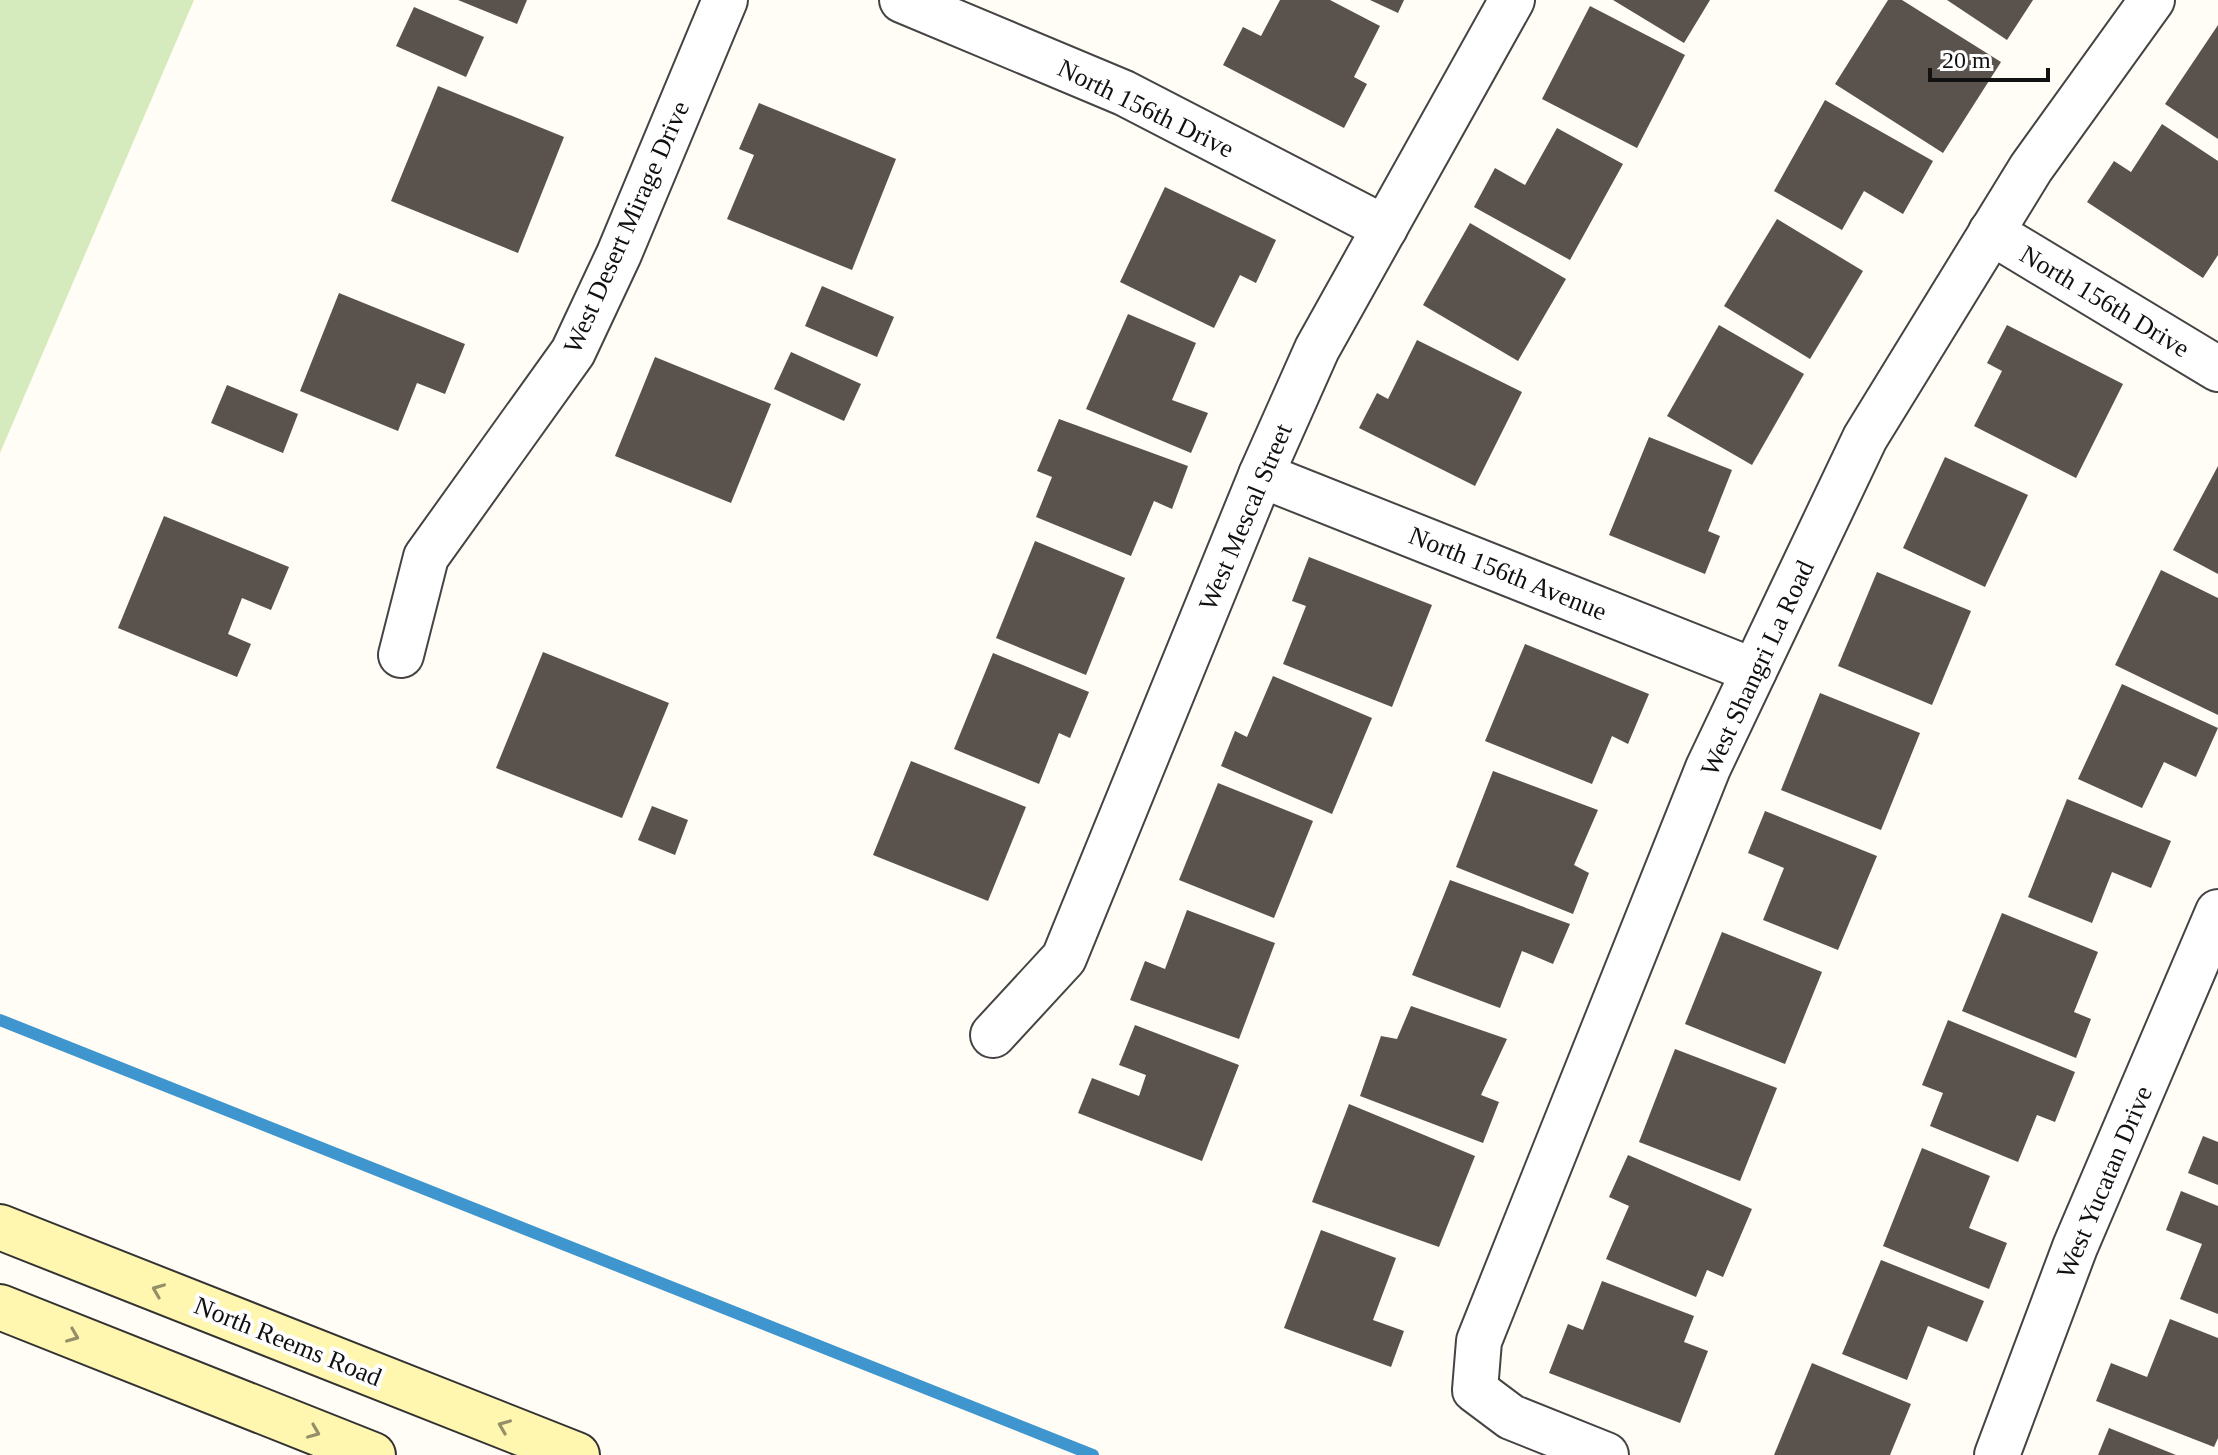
<svg xmlns="http://www.w3.org/2000/svg" width="2218" height="1455" font-family="'Times New Roman',serif">
  <style>
    .green { fill: #d5ebbd }
    .lines { fill: none; stroke-linecap: round; stroke-linejoin: round }
    .stream { stroke: #3f96cf; stroke-width: 12 }
    .building { fill: #5a524d }
    .minor-casing { stroke: #444; stroke-width: 48 }
    .secondary-casing { stroke: #333; stroke-width: 48 }
    .minor { stroke: #fff; stroke-width: 44 }
    .secondary { stroke: #fff6b0; stroke-width: 44 }
    .oneway { stroke: #948f68 }
    .labels { text-anchor: middle; stroke-width: 8; stroke-linejoin: round; paint-order: stroke }
    .street-label { font-size: 26px; fill: #111; stroke: #fff }
  </style>
  <rect width="100%" height="100%" fill="#fffdf5"/>
  <path class="green" d="M0 0H194L0 453Z"/>
  <g class="lines">
    <path class="stream" d="M0 1020 1093 1455"/>
  </g>
  <g class="building">
    <path d="M458 0H527L517 24Z"/>
    <path d="M1280 0H1330L1380 26 1354 77 1367 84 1344 128 1223 65 1243 27 1261 36Z"/>
    <path d="M1370 0H1404L1398 13Z"/>
    <path d="M1613 0H1710L1684 43Z"/>
    <path d="M1888 0H1902L2001 62 1943 153 1835 84Z"/>
    <path d="M1947 0H2033L2007 40Z"/>
    <path d="M1590 6 1685 55 1637 148 1542 99Z"/>
    <path d="M414 7 484 37 466 77 396 46Z"/>
    <path d="M2218 25V139L2165 104Z"/>
    <path d="M438 86 564 137 518 253 391 201Z"/>
    <path d="M1825 100 1933 161 1903 214 1864 191 1842 230 1774 191Z"/>
    <path d="M759 103 896 159 852 270 727 219 754 155 739 149Z"/>
    <path d="M2162 124 2218 161V255L2203 278 2087 202 2114 161 2131 172Z"/>
    <path d="M1557 128 1623 164 1570 260 1474 207 1495 168 1525 185Z"/>
    <path d="M1165 187 1276 240 1256 283 1240 275 1214 328 1120 282Z"/>
    <path d="M1777 219 1863 271 1810 359 1724 306Z"/>
    <path d="M1470 223 1566 279 1518 361 1423 305Z"/>
    <path d="M822 286 894 317 877 357 805 326Z"/>
    <path d="M339 293 465 344 445 394 417 383 398 431 300 391Z"/>
    <path d="M1128 314 1196 343 1172 400 1208 413 1191 453 1086 409Z"/>
    <path d="M1719 325 1804 374 1752 465 1667 416Z"/>
    <path d="M2007 325 2123 384 2076 478 1974 426 2002 371 1987 363Z"/>
    <path d="M1417 340 1522 392 1475 486 1359 428 1377 393 1388 399Z"/>
    <path d="M791 352 861 384 844 421 774 389Z"/>
    <path d="M655 357 771 404 731 503 615 456Z"/>
    <path d="M227 385 298 414 283 453 211 423Z"/>
    <path d="M1059 419 1188 466 1172 509 1154 501 1131 556 1036 517 1052 477 1037 471Z"/>
    <path d="M1649 437 1732 470 1708 531 1720 536 1705 574 1609 535Z"/>
    <path d="M1945 457 2028 495 1985 587 1903 548Z"/>
    <path d="M2218 466V574L2173 550Z"/>
    <path d="M164 516 289 567 271 610 242 598 228 634 251 644 237 677 118 628Z"/>
    <path d="M1035 541 1125 578 1086 675 996 638Z"/>
    <path d="M1309 557 1432 605 1392 707 1283 664 1306 606 1292 601Z"/>
    <path d="M2161 570 2218 598V715L2115 665Z"/>
    <path d="M1877 572 1971 611 1932 705 1838 666Z"/>
    <path d="M1525 644 1649 694 1628 744 1612 736 1592 784 1485 741Z"/>
    <path d="M543 652 669 703 622 818 496 768Z"/>
    <path d="M993 653 1089 692 1070 738 1059 733 1039 784 954 749Z"/>
    <path d="M1273 676 1372 718 1332 814 1221 766 1235 731 1247 737Z"/>
    <path d="M2122 684 2218 728 2196 777 2164 762 2142 808 2078 779Z"/>
    <path d="M1820 693 1920 733 1881 830 1781 790Z"/>
    <path d="M911 761 1026 807 988 901 873 855Z"/>
    <path d="M1493 771 1598 810 1574 865 1589 873 1573 914 1456 867Z"/>
    <path d="M1218 783 1313 821 1274 918 1179 880Z"/>
    <path d="M2067 799 2171 841 2151 888 2112 872 2092 923 2028 897Z"/>
    <path d="M652 806 688 820 675 855 638 840Z"/>
    <path d="M1765 811 1877 856 1838 950 1763 920 1784 868 1748 853Z"/>
    <path d="M1450 880 1570 924 1553 964 1522 951 1500 1008 1412 975Z"/>
    <path d="M1187 910 1275 943 1239 1039 1130 1000 1145 961 1165 969Z"/>
    <path d="M2002 913 2098 952 2074 1012 2091 1019 2076 1058 1962 1011Z"/>
    <path d="M1722 932 1822 972 1785 1064 1685 1024Z"/>
    <path d="M1411 1006 1507 1039 1481 1095 1499 1102 1483 1143 1360 1096 1381 1036 1397 1039Z"/>
    <path d="M1948 1020 2075 1072 2055 1122 2037 1115 2018 1162 1930 1126 1943 1093 1922 1085Z"/>
    <path d="M1135 1025 1239 1065 1202 1161 1078 1113 1092 1078 1139 1096 1146 1075 1119 1065Z"/>
    <path d="M1675 1049 1777 1088 1740 1181 1639 1142Z"/>
    <path d="M1349 1104 1475 1156 1439 1247 1312 1202Z"/>
    <path d="M2203 1136 2218 1142V1185L2188 1173Z"/>
    <path d="M1922 1148 1990 1176 1969 1228 2007 1243 1989 1289 1883 1246Z"/>
    <path d="M1628 1155 1752 1209 1723 1277 1707 1270 1696 1297 1606 1259 1629 1206 1609 1197Z"/>
    <path d="M2181 1191 2218 1206V1314L2180 1299 2202 1244 2166 1230Z"/>
    <path d="M1321 1230 1396 1258 1373 1320 1404 1331 1391 1367 1284 1328Z"/>
    <path d="M1881 1260 1984 1301 1967 1342 1928 1326 1907 1380 1842 1354Z"/>
    <path d="M1602 1281 1694 1316 1684 1342 1708 1351 1680 1423 1549 1373 1568 1324 1583 1330Z"/>
    <path d="M2170 1319 2218 1338V1438L2214 1447 2096 1401 2111 1363 2147 1377Z"/>
    <path d="M1812 1363 1911 1404 1890 1455H1774Z"/>
    <path d="M2109 1428 2176 1455H2098Z"/>
  </g>
  <g class="lines">
    <defs>
      <g id="minor">
        <path d="M902 0 1124 93 1385 228"/>
        <path d="M1991 232 2218 369"/>
        <path d="M1261 475 1754 671"/>
        <path d="M401 655 426 557 573 352 619 254 725 0"/>
        <path d="M993 1035 1064 958 1261 475 1317 349 1512 0"/>
        <path d="M1606 1455 1511 1417 1475 1390 1479 1341 1708 768 1865 438 2031 168 2152 0"/>
        <path d="M1997 1455 2075 1247 2218 912"/>
      </g>
      <g id="secondary">
        <path d="M0 1227 577 1455"/>
        <path d="M0 1307 373 1455"/>
      </g>
    </defs>
    <use href="#minor" class="minor-casing"/>
    <use href="#secondary" class="secondary-casing"/>
    <use href="#minor" class="minor"/>
    <use href="#secondary" class="secondary"/>
  </g>
  <defs><path id="oneway-chevron" d="M-2-3.5L2.5 0L-2 3.5" fill="none" stroke-width="1.6" stroke-linecap="round" stroke-linejoin="round" transform="scale(2)"/></defs>
  <g class="oneway">
    <use href="#oneway-chevron" transform="translate(158 1290) rotate(-158)"/>
    <use href="#oneway-chevron" transform="translate(73 1336) rotate(22)"/>
    <use href="#oneway-chevron" transform="translate(504 1426) rotate(-158)"/>
    <use href="#oneway-chevron" transform="translate(314 1432) rotate(22)"/>
  </g>
  <g class="labels">
    <g class="street-label">
      <text transform="translate(1146 108) rotate(26)" y="9">North 156th Drive</text>
      <text transform="translate(626 227) rotate(-66)" y="9">West Desert Mirage Drive</text>
      <text transform="translate(2105 301) rotate(31)" y="9">North 156th Drive</text>
      <text transform="translate(1245 517) rotate(-67)" y="9">West Mescal Street</text>
      <text transform="translate(1508 573) rotate(22)" y="9">North 156th Avenue</text>
      <text transform="translate(1757 668) rotate(-65)" y="9">West Shangri La Road</text>
      <text transform="translate(2104 1182) rotate(-67)" y="9">West Yucatan Drive</text>
      <text transform="translate(288 1341) rotate(22)" y="9">North Reems Road</text>
    </g>
  </g>
  <path d="M1930 68v12h118v-12" fill="none" stroke="#111111" stroke-width="4"/>
  <text x="1942" y="68" font-size="24" fill="#111111" stroke="#ffffff" stroke-width="6" paint-order="stroke">20 m</text>
</svg>
